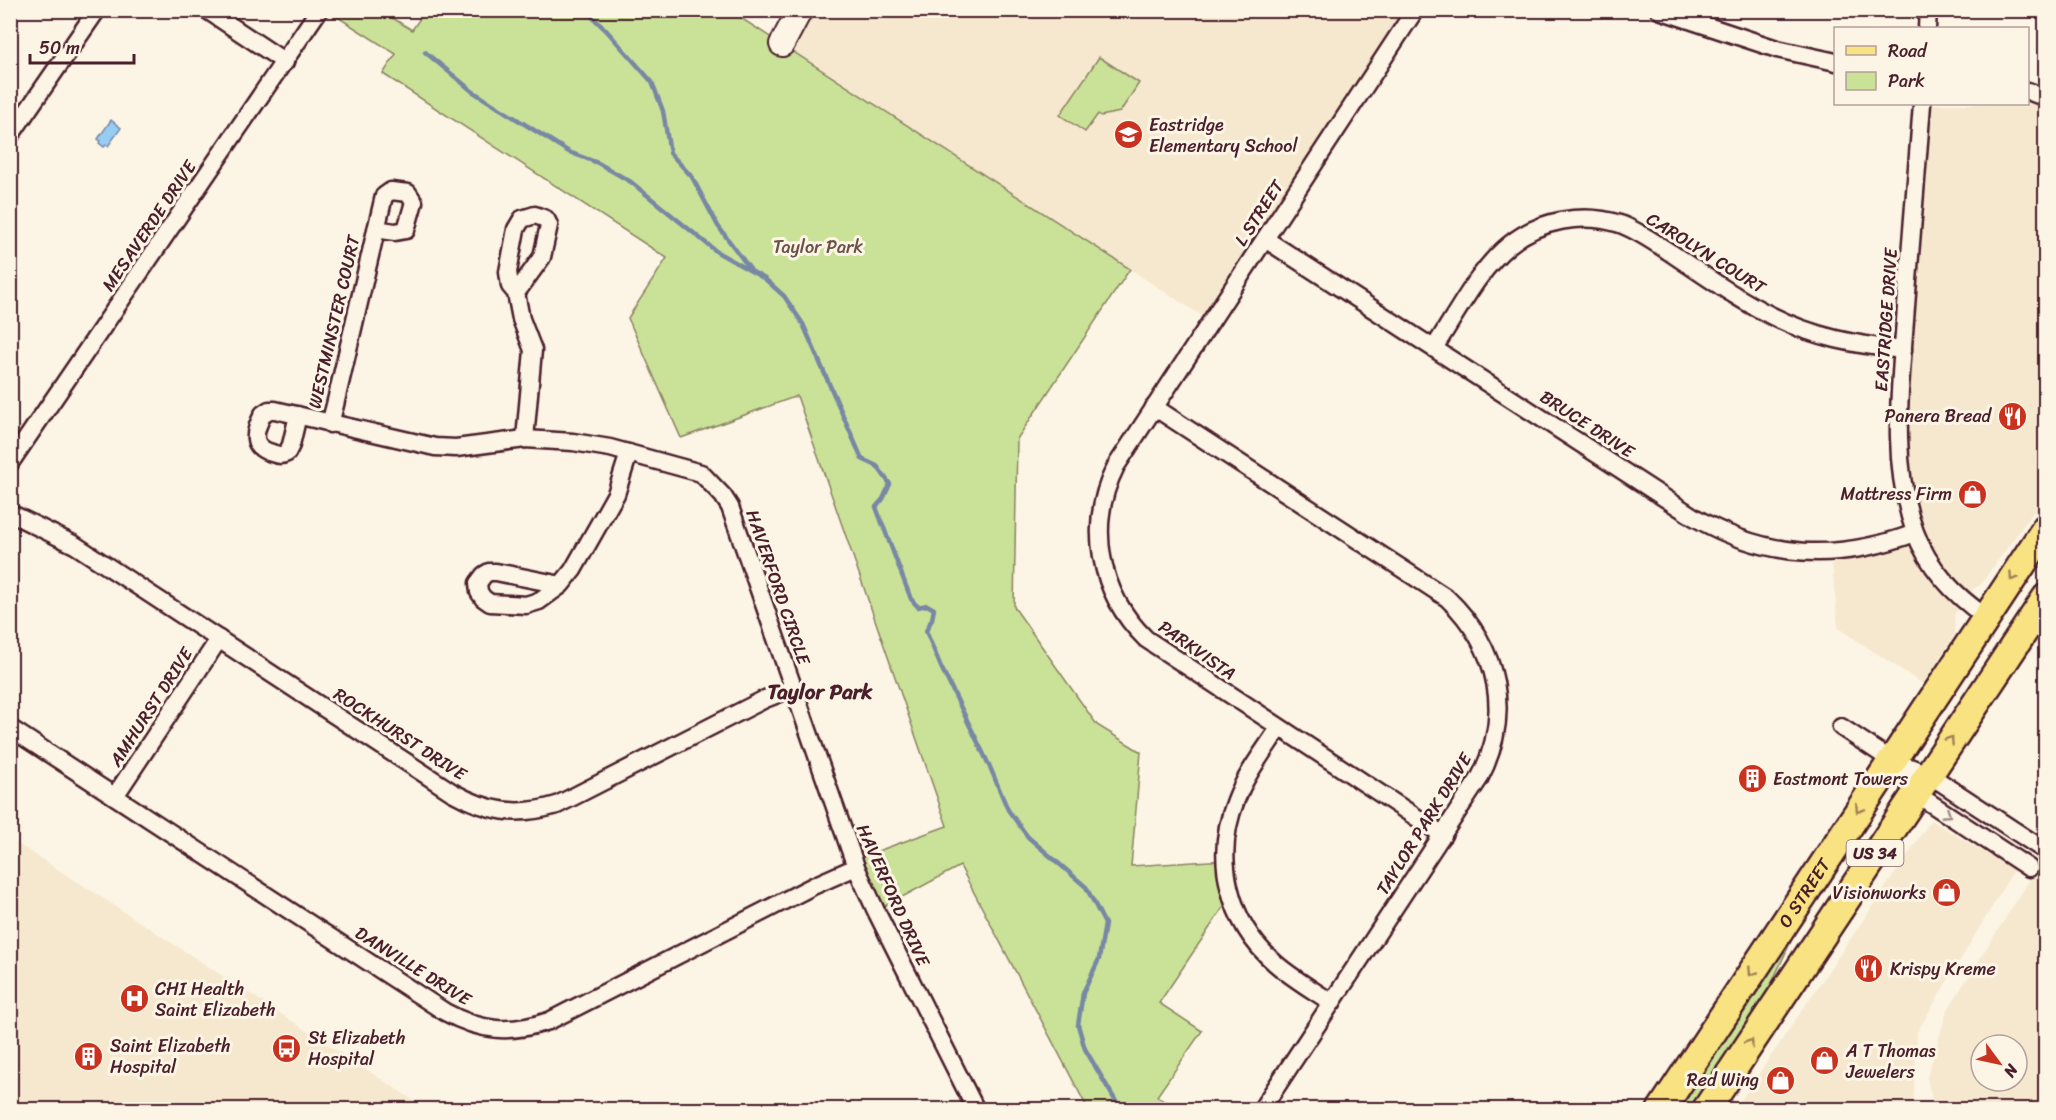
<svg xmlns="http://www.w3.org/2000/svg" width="2056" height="1120" font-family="Sriracha,sans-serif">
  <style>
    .built { fill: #f5e8ce; fill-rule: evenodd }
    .green { fill: #cae298; stroke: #8a8062; stroke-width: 1.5 }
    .water { fill: #97ccf5; stroke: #7887a4; stroke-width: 1.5 }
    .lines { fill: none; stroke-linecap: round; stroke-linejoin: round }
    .stream { stroke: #7887a4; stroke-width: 4.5 }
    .street-casing { stroke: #4a1f2b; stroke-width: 21 }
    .secondary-casing { stroke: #4a1f2b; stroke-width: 28 }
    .primary-casing { stroke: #4a1f2b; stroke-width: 32 }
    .street { stroke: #fcf5e5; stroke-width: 16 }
    .secondary { stroke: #fcf5e5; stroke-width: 24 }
    .primary { stroke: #f8e281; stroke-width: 27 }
    .oneway { stroke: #a18056 }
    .oneway2 { stroke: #a38a88 }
    .labels { text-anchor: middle; stroke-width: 6; stroke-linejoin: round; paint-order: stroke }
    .shield { fill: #fcf5e5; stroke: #7f5f63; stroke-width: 1.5 }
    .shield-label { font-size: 16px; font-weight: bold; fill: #4a1f2b }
    .poi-label { font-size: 18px; fill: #4a1f2b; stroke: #fcf5e5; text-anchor: start }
    .street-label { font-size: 18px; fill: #4a1f2b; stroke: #fcf5e5 }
    .park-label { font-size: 18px; fill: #6a5046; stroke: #fcf5e5 }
    .quarter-label { font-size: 21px; font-weight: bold; fill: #4a1f2b; stroke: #fcf5e5 }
  </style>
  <rect width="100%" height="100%" fill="#fcf5e5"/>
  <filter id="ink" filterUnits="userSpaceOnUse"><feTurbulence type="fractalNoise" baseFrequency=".0167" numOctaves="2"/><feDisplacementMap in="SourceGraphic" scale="12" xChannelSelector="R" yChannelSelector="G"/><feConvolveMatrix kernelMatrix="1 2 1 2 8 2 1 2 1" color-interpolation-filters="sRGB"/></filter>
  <g filter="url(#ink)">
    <g class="built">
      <path d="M800 11H1415L1210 321 782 44Z"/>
      <path d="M2045 29V503L2039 514 2034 511 1980 585 1973 589 1954 615 1955 634 1923 684 1838 628 1831 553 1915 533 1902 488 1922 104H2028V91L2037 93Z"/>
      <path d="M1931 820 2014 870 1917 1032 1913 1109H1735Z"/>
      <path d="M10 839 89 889 427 1109H11Z"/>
      <path d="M2045 850V1109H1934L1927 1077 1947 1011 2030 879ZM1981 1045H2017V1081H1981Z"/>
      <path d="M1273 1092 1299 1109 1261 1110Z"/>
    </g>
    <g class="green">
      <path d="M328 11H381L412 30 425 11H730L1130 269 1017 439 1014 607 1097 725 1141 752 1131 866 1225 860 1231 896 1159 1003 1202 1031 1157 1096 1176 1109H1088L960 866 876 911 853 860 947 826 797 396 681 438 628 318 667 258 383 74 396 54Z"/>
      <path d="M1099 57 1139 83 1120 112 1101 116 1098 114 1085 132 1060 115Z"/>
      <path d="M1792 936 1793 937 1760 1008 1694 1109 1682 1110 1697 1079Z"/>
    </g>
    <path class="water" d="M111 120 121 128 108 146 106 145 104 147 99 143 100 141 98 139Z"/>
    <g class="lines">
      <g class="stream">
        <path d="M585 10 606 30 652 82 663 111 670 153 692 177 718 226 750 269"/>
        <path d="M425 52 472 91 569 152 598 163 631 182 717 252 765 279 784 296 803 324 862 459 877 466 890 484 883 499 876 507 911 599 918 607 927 605 934 609 932 619 926 631 941 667 990 767 1008 810 1028 837 1086 887 1105 924 1099 959 1083 993 1078 1025 1085 1049 1121 1110"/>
      </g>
      <defs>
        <g id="street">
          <path d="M207 10 285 62"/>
          <path d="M1415 10 1116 466C1086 525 1099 593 1146 639L1443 835"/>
          <path d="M1659 10 1777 49 1836 62"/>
          <path d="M1927 28 1928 10"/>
          <path d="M2028 91 2046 98"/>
          <path d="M1922 104C1917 171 1911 239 1906 307 1901 381 1889 460 1915 532 1929 569 1954 595 1986 617"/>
          <path d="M10 136 97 10"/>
          <path d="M1265 239 1694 517C1767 559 1837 562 1915 533"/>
          <path d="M516 293 542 257 549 225 546 219 535 215 522 219 516 229 508 272 510 286 516 293 521 319 533 350 525 439"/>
          <path d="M1434 348C1456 315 1478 270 1509 245 1539 220 1583 212 1620 224 1639 231 1655 243 1671 253 1704 275 1737 299 1772 316 1813 337 1857 345 1903 350"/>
          <path d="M1154 407 1447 598C1499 648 1513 715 1479 779L1261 1110"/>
          <path d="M298 415 291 445 287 453C281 456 278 455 272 453 250 447 254 432 263 414L269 410H275L435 447 456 448 525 439 573 442 610 448 701 473 723 496 730 507 856 867 876 911 976 1110"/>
          <path d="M330 424 335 405 384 196 391 191 408 193 414 202 406 230 395 232 376 229"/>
          <path d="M10 463 319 10"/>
          <path d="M10 513 75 545 452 792C488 812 517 817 557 805L765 699 793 688"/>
          <path d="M561 585 496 572H489L484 575 478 583 479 592 483 598 490 603 526 605 539 601 561 585 573 570 616 494 629 453"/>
          <path d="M1841 727 1891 760 1928 774 2041 848"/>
          <path d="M10 728 445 1012C482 1032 510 1034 549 1021L813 886 856 867"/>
          <path d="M1279 728C1264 751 1246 774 1236 800 1213 857 1228 922 1275 963 1292 978 1313 990 1332 1003"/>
          <path d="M1891 760 1915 793 2029 868"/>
          <path d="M115 796 219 639"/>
        </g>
        <path id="secondary" d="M782 44 800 10"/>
        <g id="primary">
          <path id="s1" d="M1661 1110 2046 528"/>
          <path d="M1706 1110 2046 598"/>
        </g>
      </defs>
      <use href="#street" class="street-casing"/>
      <use href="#secondary" class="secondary-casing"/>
      <use href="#primary" class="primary-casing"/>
      <use href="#street" class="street"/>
      <use href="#secondary" class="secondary"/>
      <use href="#primary" class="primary"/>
    </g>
    <defs><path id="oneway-chevron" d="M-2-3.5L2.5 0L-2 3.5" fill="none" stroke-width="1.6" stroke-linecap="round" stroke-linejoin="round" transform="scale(1.5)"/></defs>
    <g class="oneway">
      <use href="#oneway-chevron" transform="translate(2013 577) rotate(124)"/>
      <use href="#oneway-chevron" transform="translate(1950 740) rotate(-56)"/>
      <use href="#oneway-chevron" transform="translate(1859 809) rotate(123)"/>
      <use href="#oneway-chevron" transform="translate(1752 972) rotate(124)"/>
      <use href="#oneway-chevron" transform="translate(1750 1043) rotate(-57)"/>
    </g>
    <use class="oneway2" href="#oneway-chevron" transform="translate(1947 814) rotate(33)"/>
  </g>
  <defs>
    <symbol id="school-disc" viewBox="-11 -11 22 22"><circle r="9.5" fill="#c8321e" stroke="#fcf5e5"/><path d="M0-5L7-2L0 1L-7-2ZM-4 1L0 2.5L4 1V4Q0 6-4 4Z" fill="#fff"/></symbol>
    <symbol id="restaurant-disc" viewBox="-11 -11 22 22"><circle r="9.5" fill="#c8321e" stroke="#fcf5e5"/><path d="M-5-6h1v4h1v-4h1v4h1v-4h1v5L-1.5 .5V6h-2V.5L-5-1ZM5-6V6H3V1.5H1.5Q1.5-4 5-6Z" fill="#fff"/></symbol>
    <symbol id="shop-disc" viewBox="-11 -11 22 22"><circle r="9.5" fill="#c8321e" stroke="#fcf5e5"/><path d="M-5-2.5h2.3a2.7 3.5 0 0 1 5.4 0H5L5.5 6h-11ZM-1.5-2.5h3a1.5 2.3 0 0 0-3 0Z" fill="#fff"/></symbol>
    <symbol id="building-disc" viewBox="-11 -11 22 22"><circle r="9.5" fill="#c8321e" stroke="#fcf5e5"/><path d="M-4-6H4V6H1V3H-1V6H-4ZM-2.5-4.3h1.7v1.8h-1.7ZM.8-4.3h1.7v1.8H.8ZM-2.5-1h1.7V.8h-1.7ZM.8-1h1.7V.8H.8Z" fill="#fff"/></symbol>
    <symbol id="hospital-disc" viewBox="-11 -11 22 22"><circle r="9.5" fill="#c8321e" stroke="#fcf5e5"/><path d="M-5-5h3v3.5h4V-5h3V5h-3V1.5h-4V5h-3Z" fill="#fff"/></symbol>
    <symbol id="bus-disc" viewBox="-11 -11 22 22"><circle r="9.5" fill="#c8321e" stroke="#fcf5e5"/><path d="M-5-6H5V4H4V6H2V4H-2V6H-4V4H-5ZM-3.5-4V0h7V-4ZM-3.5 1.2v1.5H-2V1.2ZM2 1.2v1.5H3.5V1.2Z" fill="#fff"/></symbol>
  </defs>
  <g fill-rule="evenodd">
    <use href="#school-disc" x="1112" y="118" width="33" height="33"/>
    <use href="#restaurant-disc" x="1996" y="400" width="33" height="33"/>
    <use href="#shop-disc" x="1956" y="478" width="33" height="33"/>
    <use href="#building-disc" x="1736" y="762" width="33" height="33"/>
    <use href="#shop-disc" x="1930" y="876" width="33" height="33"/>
    <use href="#restaurant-disc" x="1852" y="952" width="33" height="33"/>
    <use href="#hospital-disc" x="118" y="982" width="33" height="33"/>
    <use href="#bus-disc" x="270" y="1032" width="33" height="33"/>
    <use href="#building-disc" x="72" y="1040" width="33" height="33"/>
    <use href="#shop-disc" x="1808" y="1044" width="33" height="33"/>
    <use href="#shop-disc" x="1764" y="1064" width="33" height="33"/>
  </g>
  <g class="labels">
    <rect class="shield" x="1846.5" y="840" width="57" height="26" rx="4.5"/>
    <g class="shield-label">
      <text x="1875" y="859">US 34</text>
    </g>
    <g class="poi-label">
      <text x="1149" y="131">Eastridge<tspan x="1149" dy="21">Elementary School</tspan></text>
      <text x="1991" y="422" text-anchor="end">Panera Bread</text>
      <text x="1952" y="500" text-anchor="end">Mattress Firm</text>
      <text x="1773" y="785">Eastmont Towers</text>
      <text x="1926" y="899" text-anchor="end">Visionworks</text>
      <text x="1890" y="975">Krispy Kreme</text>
      <text x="155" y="995">CHI Health<tspan x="155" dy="21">Saint Elizabeth</tspan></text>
      <text x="308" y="1044">St Elizabeth<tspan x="308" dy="21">Hospital</tspan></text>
      <text x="110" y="1052">Saint Elizabeth<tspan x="110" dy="21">Hospital</tspan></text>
      <text x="1846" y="1057">A T Thomas<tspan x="1846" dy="21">Jewelers</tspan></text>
      <text x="1759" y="1086" text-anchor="end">Red Wing</text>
    </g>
    <g class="street-label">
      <text transform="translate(1259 213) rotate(-57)" y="6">L STREET</text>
      <text transform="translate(149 226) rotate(-56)" y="6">MESAVERDE DRIVE</text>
      <text transform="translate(1706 253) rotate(32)" y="6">CAROLYN COURT</text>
      <text transform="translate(1886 320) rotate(-86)" y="6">EASTRIDGE DRIVE</text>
      <text transform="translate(334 322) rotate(-77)" y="6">WESTMINSTER COURT</text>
      <text transform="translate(1587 424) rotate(33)" y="6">BRUCE DRIVE</text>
      <text transform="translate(778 587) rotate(71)" y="6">HAVERFORD CIRCLE</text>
      <text transform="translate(1197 650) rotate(35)" y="6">PARKVISTA</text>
      <text transform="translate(151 707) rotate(-57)" y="6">AMHURST DRIVE</text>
      <text transform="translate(400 734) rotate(33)" y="6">ROCKHURST DRIVE</text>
      <text transform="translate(1424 824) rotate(-58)" y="6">TAYLOR PARK DRIVE</text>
      <text dy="6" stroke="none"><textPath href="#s1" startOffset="260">O STREET</textPath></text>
      <text transform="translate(893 895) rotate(66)" y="6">HAVERFORD DRIVE</text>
      <text transform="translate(413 966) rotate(32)" y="6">DANVILLE DRIVE</text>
    </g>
    <g class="park-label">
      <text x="818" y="253">Taylor Park</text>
    </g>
    <g class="quarter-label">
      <text x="820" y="699">Taylor Park</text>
    </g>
  </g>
  <rect width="2056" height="1120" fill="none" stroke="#fcf5e5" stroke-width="36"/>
  <rect x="18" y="18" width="2020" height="1084" fill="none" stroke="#4a1f2b" stroke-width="2" filter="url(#ink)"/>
  <rect x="1834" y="27" width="195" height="78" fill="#fcf5e5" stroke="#b59f9b" stroke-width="1.5"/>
  <rect x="1846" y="46" width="30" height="9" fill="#f8e281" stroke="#b59f9b" stroke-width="1.5"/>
  <text x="1888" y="57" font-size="18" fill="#4a1f2b">Road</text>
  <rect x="1846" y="72" width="30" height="18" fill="#cae298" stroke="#b59f9b" stroke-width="1.5"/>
  <text x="1888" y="87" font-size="18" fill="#4a1f2b">Park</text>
  <g transform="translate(1999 1063) rotate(123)"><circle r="28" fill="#fcf5e5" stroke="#b59f9b" stroke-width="1.5"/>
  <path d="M0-4.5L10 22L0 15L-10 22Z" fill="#c8321e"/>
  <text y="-9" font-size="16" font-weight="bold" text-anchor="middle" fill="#4a1f2b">N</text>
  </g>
  <path d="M30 54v9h104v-9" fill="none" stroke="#4a1f2b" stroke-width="3"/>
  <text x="39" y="54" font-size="18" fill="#4a1f2b" stroke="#fcf5e5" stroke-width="4.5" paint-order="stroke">50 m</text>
</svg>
